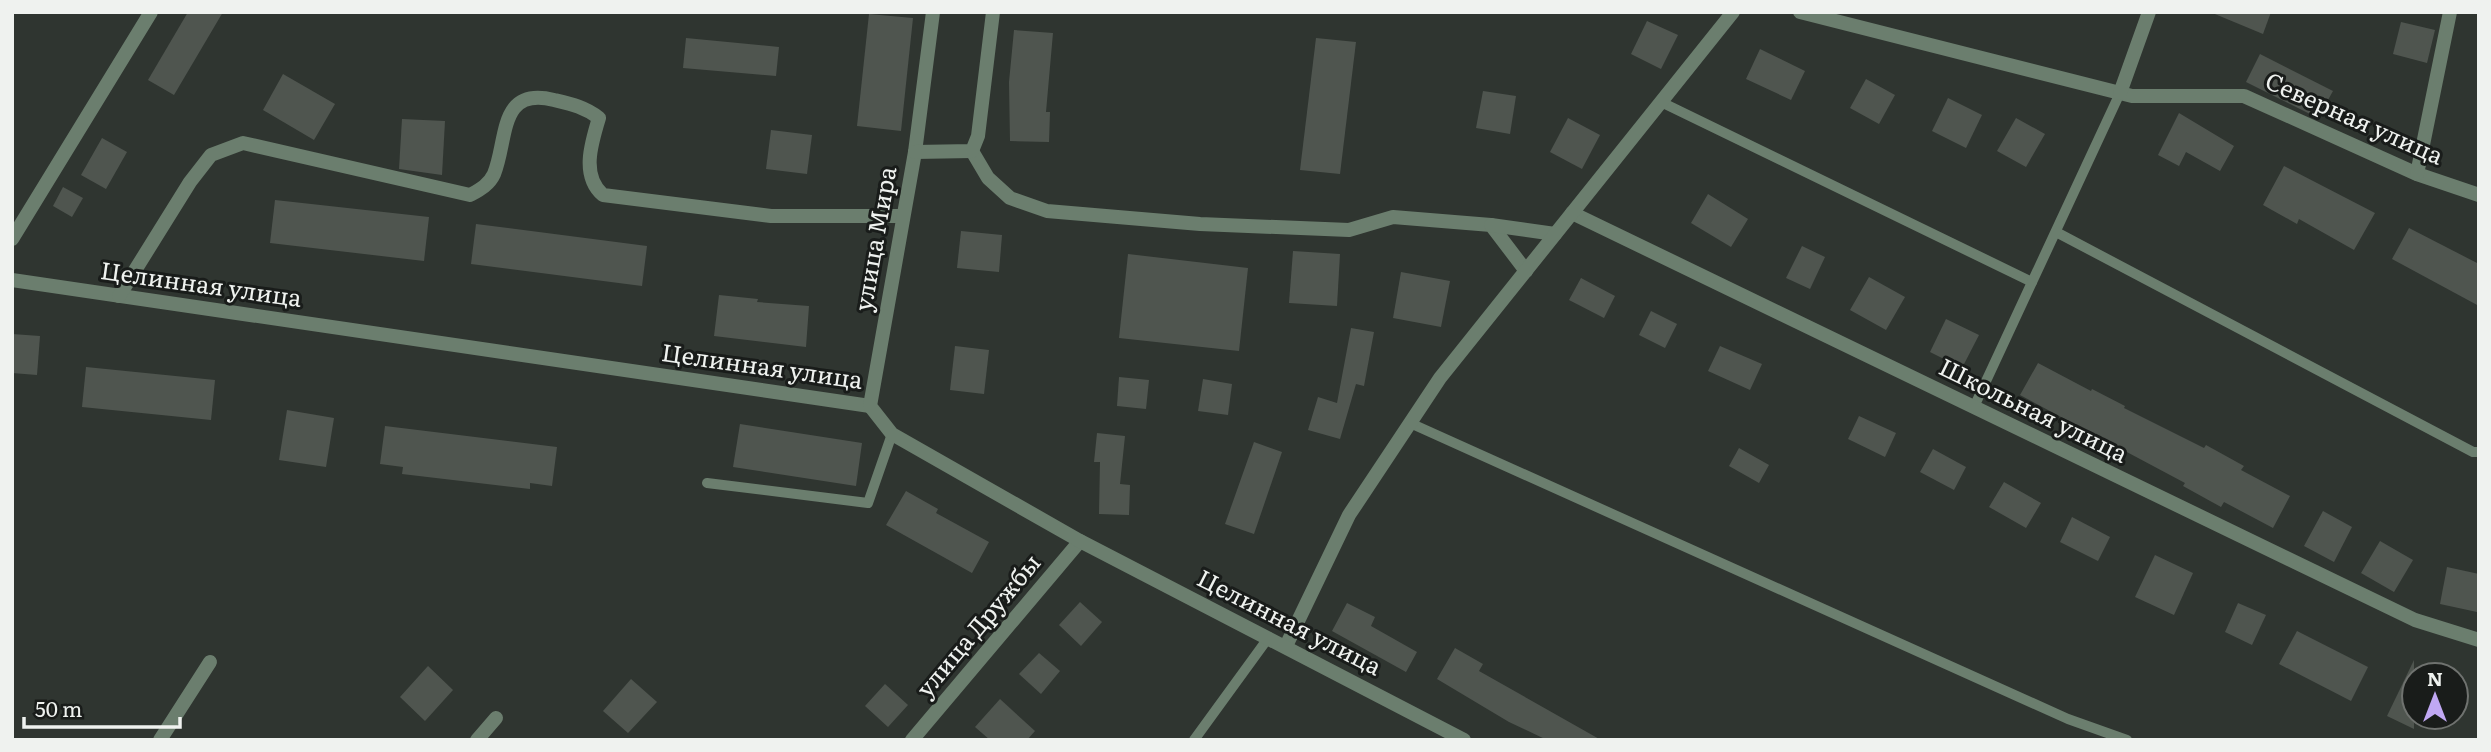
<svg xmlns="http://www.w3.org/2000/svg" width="2491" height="752" font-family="Literata,serif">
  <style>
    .building { fill: #4f554f }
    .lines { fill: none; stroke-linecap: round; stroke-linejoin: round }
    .service { stroke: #6b7e6e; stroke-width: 10 }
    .minor { stroke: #6b7e6e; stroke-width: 14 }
    .tertiary { stroke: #6b7e6e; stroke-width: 14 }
    .labels { text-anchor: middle; stroke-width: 6; stroke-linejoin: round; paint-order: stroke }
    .street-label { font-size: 24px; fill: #eff2ef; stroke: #191c1a }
  </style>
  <rect width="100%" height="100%" fill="#2f3530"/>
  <g class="building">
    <path d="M188 12H223L174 95 148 80Z"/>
    <path d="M2210 12H2271L2263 34Z"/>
    <path d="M869 14 913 18 901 131 857 126Z"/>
    <path d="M1647 21 1678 35 1661 69 1631 54Z"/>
    <path d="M2401 22 2435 30 2427 63 2393 54Z"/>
    <path d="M1014 30 1053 33 1046 112H1050L1049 142 1010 141 1009 82Z"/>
    <path d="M686 38 779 47 776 76 683 68Z"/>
    <path d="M1316 38 1356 42 1340 174 1300 170Z"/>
    <path d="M1760 49 1805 71 1791 100 1746 79Z"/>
    <path d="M2260 54 2333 91 2318 118 2246 82Z"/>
    <path d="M283 74 335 104 314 140 263 110Z"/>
    <path d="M1866 79 1895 95 1879 124 1850 108Z"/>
    <path d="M1483 91 1516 96 1510 134 1476 128Z"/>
    <path d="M1948 98 1982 115 1966 148 1932 131Z"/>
    <path d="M2179 113 2234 146 2220 171 2186 152 2179 166 2158 155Z"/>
    <path d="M1568 118 1600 135 1582 169 1550 152Z"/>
    <path d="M2016 118 2045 134 2026 167 1997 151Z"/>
    <path d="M402 119 445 121 442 175 399 169Z"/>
    <path d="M771 130 812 135 807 174 766 169Z"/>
    <path d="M102 138 127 152 106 189 81 175Z"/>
    <path d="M2284 166 2375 213 2354 250 2299 219 2297 224 2263 205Z"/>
    <path d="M63 187 83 198 72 217 53 206Z"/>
    <path d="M1708 194 1748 219 1731 247 1691 223Z"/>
    <path d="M275 200 429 217 424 261 270 243Z"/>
    <path d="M476 224 647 246 642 286 471 264Z"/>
    <path d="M2409 228 2479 264V306L2392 259Z"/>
    <path d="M961 231 1002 235 999 272 957 268Z"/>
    <path d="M1802 246 1825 257 1810 289 1786 278Z"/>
    <path d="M1293 251 1340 254 1337 306 1289 303Z"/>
    <path d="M1128 254 1248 268 1239 351 1119 338Z"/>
    <path d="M1401 272 1450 281 1441 327 1393 318Z"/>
    <path d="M1869 277 1905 297 1886 330 1850 310Z"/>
    <path d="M1581 278 1615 296 1604 318 1569 300Z"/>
    <path d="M719 295 758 299 757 302 809 306 806 347 714 336Z"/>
    <path d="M1651 311 1677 324 1665 348 1639 335Z"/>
    <path d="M1946 319 1979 335 1962 368 1930 352Z"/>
    <path d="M1351 328 1374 332 1364 386 1356 384 1340 439 1308 430 1318 397 1337 403Z"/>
    <path d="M12 334 40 336 37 375 12 373Z"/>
    <path d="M955 346 989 350 984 394 950 390Z"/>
    <path d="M1720 346 1762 364 1750 390 1708 371Z"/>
    <path d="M2038 363 2091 391 2092 389 2125 406 2124 408 2204 448 2206 445 2244 466 2241 470 2290 496 2273 528 2224 502 2221 507 2183 486 2185 483 2020 395Z"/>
    <path d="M86 367 215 380 211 420 82 407Z"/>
    <path d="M1119 377 1149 380 1146 409 1117 406Z"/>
    <path d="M1203 379 1232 384 1228 415 1198 411Z"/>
    <path d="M287 410 334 418 326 467 279 460Z"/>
    <path d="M1859 416 1896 433 1885 457 1848 439Z"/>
    <path d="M740 424 862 443 856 486 733 467Z"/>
    <path d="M385 426 557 447 552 486 530 483V489L402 474 403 467 380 464Z"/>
    <path d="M1097 433 1125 436 1120 484 1130 485 1129 515 1099 514 1100 462H1094Z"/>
    <path d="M1254 442 1282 452 1254 534 1225 524Z"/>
    <path d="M1739 448 1769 465 1759 483 1729 466Z"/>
    <path d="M1933 449 1966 467 1954 490 1920 472Z"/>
    <path d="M2004 482 2041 503 2026 528 1989 507Z"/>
    <path d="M906 491 938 509 936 513 989 542 972 573 886 525Z"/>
    <path d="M2323 511 2352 527 2334 562 2304 546Z"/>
    <path d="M2072 517 2110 537 2098 561 2060 542Z"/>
    <path d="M2380 541 2413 560 2394 592 2361 573Z"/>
    <path d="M2155 555 2193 573 2174 615 2135 597Z"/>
    <path d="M2447 567 2479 574 2477 612 2440 604Z"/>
    <path d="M1080 602 1102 622 1081 646 1059 625Z"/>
    <path d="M1347 603 1375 617 1371 626 1417 652 1406 672 1332 631Z"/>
    <path d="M2238 603 2266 615 2252 645 2225 632Z"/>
    <path d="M2297 631 2368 667 2351 701 2279 664Z"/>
    <path d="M1455 648 1483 664 1479 671 1601 740H1547L1509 722 1437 679Z"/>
    <path d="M1039 653 1060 671 1041 694 1019 674Z"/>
    <path d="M2414 660V729L2387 716Z"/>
    <path d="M428 666 453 690 425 721 400 697Z"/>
    <path d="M631 679 657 702 628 733 603 711Z"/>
    <path d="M885 684 908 705 888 727 865 706Z"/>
    <path d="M1000 699 1035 731 1027 740H990L975 727Z"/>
  </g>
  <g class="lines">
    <g class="service">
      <path d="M1661 102 2032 282"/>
      <path d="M2056 232 2473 452H2479"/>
      <path d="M1974 407 2120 93"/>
      <path d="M1410 423 2068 719 2127 740"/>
      <path d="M707 483 868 503 892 434"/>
      <path d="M1194 740 1269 637"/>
    </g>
    <g class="minor">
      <path d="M1800 12 2132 96H2244L2417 174 2479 195"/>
      <path d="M2120 93 2149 12"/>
      <path d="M972 151 988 178 1010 198 1047 211 1200 224 1349 230 1393 217 1491 225 1526 271"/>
      <path d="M2417 174 2450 12"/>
      <path d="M1572 213 2415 620 2479 640"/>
      <path d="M1491 225 1555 234"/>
      <path d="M12 239 151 12"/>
      <path d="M12 280 870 406"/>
      <path d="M119 296 190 182 211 155 243 143 470 195C479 190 489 185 494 174 508 140 498 86 554 100 571 104 585 107 599 118 591 144 581 176 603 195L771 216H903"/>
      <path d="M1286 646 1349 515 1440 378 1733 12"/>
      <path d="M160 740 210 662"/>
      <path d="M477 740 496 718"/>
      <path d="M912 740 1080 541"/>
    </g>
    <g class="tertiary">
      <path d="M933 12 915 152 870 406 892 434 1080 541 1464 740"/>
      <path d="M915 152 972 151 978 136 993 12"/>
    </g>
  </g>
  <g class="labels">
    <g class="street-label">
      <text transform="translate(2354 119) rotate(24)" y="8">Северная улица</text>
      <text transform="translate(876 239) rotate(-80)" y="8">улица Мира</text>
      <text transform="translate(201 285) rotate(8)" y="8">Целинная улица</text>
      <text transform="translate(762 367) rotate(8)" y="8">Целинная улица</text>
      <text transform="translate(2033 411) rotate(26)" y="8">Школьная улица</text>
      <text transform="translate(1289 623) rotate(27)" y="8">Целинная улица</text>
      <text transform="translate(979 626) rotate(-50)" y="8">улица Дружбы</text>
    </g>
  </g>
  <rect width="2491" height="752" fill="none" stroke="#eff2ef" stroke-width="28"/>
  <g transform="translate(2435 696)"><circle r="33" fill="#191c1a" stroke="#6f726f" stroke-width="2"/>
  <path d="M0-5L12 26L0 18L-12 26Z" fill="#c0a8f3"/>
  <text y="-10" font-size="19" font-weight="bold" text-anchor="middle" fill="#eff2ef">N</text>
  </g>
  <path d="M24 717v10h156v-10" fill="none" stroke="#eff2ef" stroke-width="3.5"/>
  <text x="35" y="717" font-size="21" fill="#eff2ef" stroke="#191c1a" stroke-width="5" paint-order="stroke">50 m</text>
</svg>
